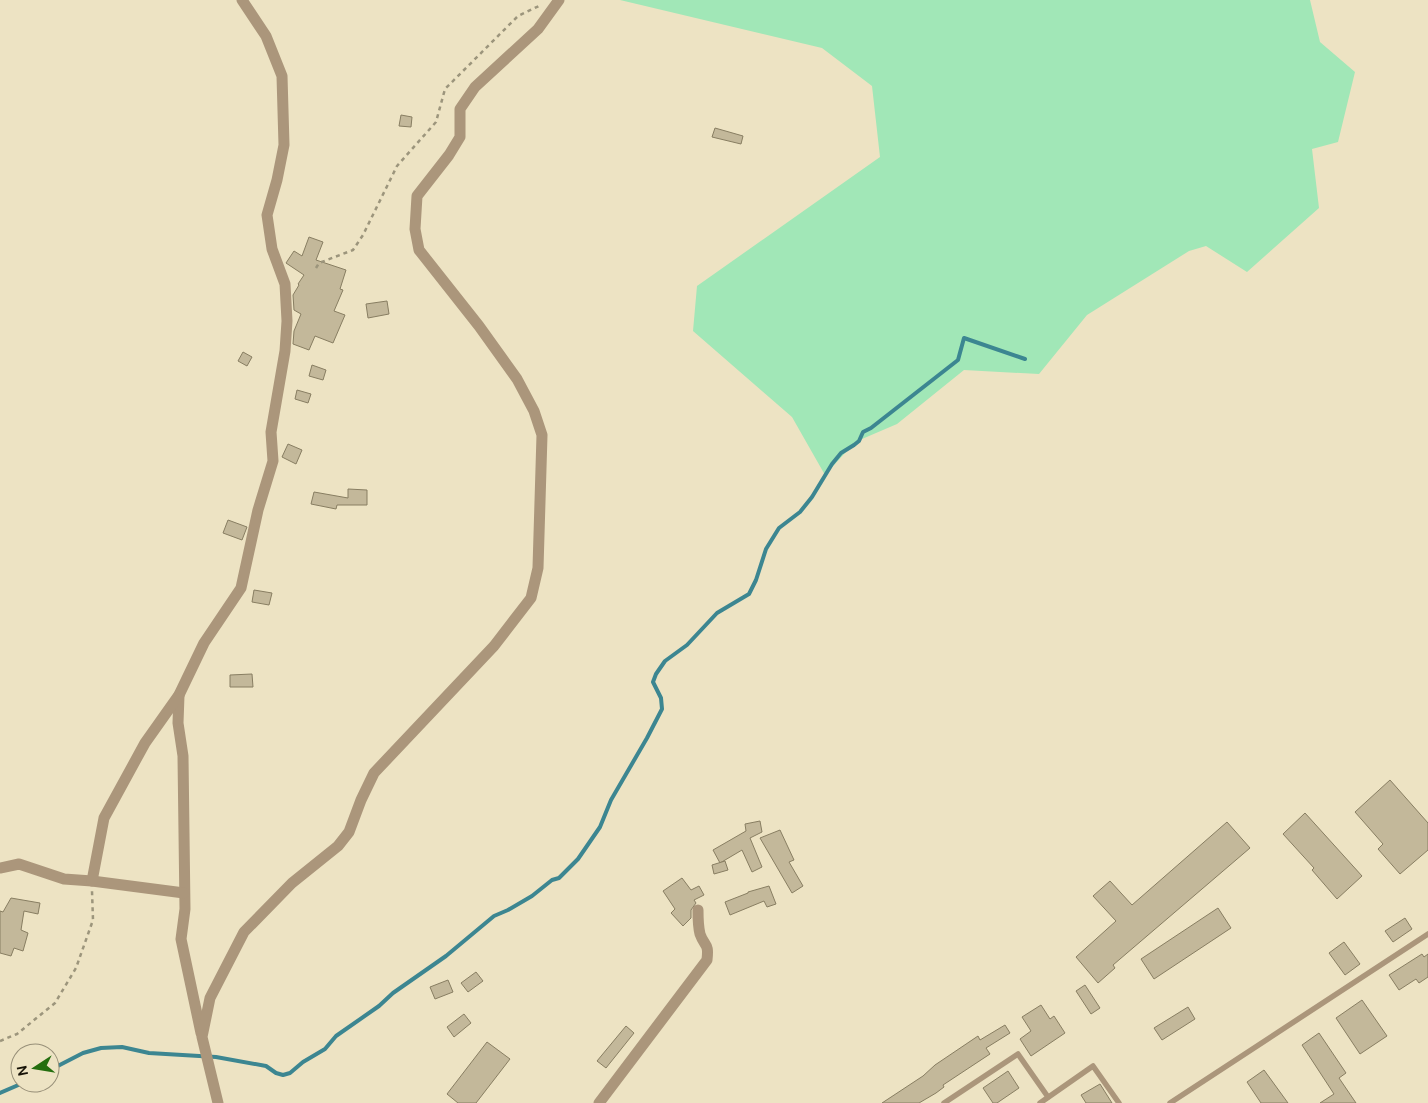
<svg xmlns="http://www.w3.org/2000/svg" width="1428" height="1103" font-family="'DM Sans',sans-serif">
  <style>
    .green { fill: #a1e7b7 }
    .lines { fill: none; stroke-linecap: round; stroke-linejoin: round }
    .stream { stroke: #3c8691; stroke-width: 4 }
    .building { fill: #c3b89a; stroke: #887e62 }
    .path { stroke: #9c957c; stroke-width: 2.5; stroke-dasharray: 4 4; stroke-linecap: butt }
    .lane { stroke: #ab967b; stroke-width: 5.5 }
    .street { stroke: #ab967b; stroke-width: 11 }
  </style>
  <rect width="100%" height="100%" fill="#ede3c3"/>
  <path class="green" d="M620 0H1310L1320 42 1355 72 1338 142 1312 149 1319 208 1247 272 1206 246 1189 251 1087 315 1039 374 964 370 897 424 855 442 825 475 792 417 693 331 697 286 880 157 872 86 822 48Z"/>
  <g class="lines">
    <g class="stream">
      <path d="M50 1070 83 1053 101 1048 122 1047 149 1053 216 1057 266 1066 276 1073 283 1075 290 1073 303 1062 325 1049 336 1036 379 1006 393 993 446 956 494 916 508 910 532 896 552 880 559 878 578 859 600 827 611 800 647 738 662 709 661 698 653 682 656 674 665 661 687 645 717 613 749 594 756 580 766 549 779 528 800 512 812 497 832 464 841 453 854 445 859 441 863 432 871 428 958 360 964 338 1025 359"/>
      <path d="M0 1093 23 1083"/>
    </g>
  </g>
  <g class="building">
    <path d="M401 115 412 117 411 127 399 126Z"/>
    <path d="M715 128 743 136 741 144 712 137Z"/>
    <path d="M309 237 323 242 316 260 346 270 340 289 343 290 334 311 345 315 333 343 315 336 309 350 293 344 294 331 301 314 294 310 293 295 299 285 298 284 304 275 286 263 294 251 302 256Z"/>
    <path d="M387 301 389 314 368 318 366 304Z"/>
    <path d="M243 352 252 357 247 366 238 361Z"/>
    <path d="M312 365 326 370 323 380 309 376Z"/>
    <path d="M297 390 311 394 308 403 295 399Z"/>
    <path d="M288 444 302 450 296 464 282 457Z"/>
    <path d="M348 489 367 490V505H337L336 509 311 504 314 492 348 498Z"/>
    <path d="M228 520 247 527 242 540 223 533Z"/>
    <path d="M254 590 272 593 269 605 252 602Z"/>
    <path d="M252 674 253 687H230V675Z"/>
    <path d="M1390 780 1428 823V850L1400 874 1378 849 1383 844 1355 812Z"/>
    <path d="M1305 813 1362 876 1337 899 1312 870 1314 868 1283 834Z"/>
    <path d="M760 821 762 832 750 838 762 867 752 872 742 850 720 863 713 850 746 831 745 824Z"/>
    <path d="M1227 822 1250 848 1113 965 1115 968 1098 983 1076 957 1116 921 1093 896 1110 881 1132 905Z"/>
    <path d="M780 830 794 860 789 862 803 886 792 893 760 838Z"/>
    <path d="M725 861 728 870 714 874 712 865Z"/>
    <path d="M682 878 691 890 699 886 704 895 694 900 696 903 691 910V918L683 926 671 913 675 909 663 891Z"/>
    <path d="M769 886 776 904 767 907 764 901 730 915 725 902 748 893V892Z"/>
    <path d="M11 898 40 903 38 914 24 911 21 930 28 933 23 951 14 948 11 956 0 953V911L3 912Z"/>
    <path d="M1218 908 1231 928 1154 979 1141 959Z"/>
    <path d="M1405 918 1412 929 1393 942 1385 931Z"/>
    <path d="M1344 942 1360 964 1345 975 1329 953Z"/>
    <path d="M1422 954 1424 957 1428 954V977L1419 983 1416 979 1399 990 1389 975Z"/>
    <path d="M476 972 483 981 468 992 461 983Z"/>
    <path d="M448 980 453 992 435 999 430 987Z"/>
    <path d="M1085 985 1100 1008 1091 1014 1076 991Z"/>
    <path d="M1362 1000 1387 1036 1360 1054 1336 1018Z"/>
    <path d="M1041 1005 1050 1019 1054 1016 1065 1033 1031 1056 1020 1039 1031 1031 1022 1017Z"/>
    <path d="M1188 1007 1195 1019 1162 1040 1154 1028Z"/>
    <path d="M464 1014 471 1023 454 1037 447 1027Z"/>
    <path d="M1005 1025 1010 1033 986 1048 990 1054 943 1085 944 1087 936 1093 919 1103H882L923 1076 935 1065 978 1036 980 1040Z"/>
    <path d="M626 1026 634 1033 606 1068 597 1061Z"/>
    <path d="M1319 1033 1346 1073 1339 1078 1356 1103H1320L1334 1094 1302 1045Z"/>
    <path d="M487 1042 510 1059 476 1103H458L447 1094Z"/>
    <path d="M1264 1070 1288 1103H1261L1247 1082Z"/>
    <path d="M1008 1071 1019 1088 997 1103H993L983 1088Z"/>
    <path d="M1100 1084 1112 1103H1086L1081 1095Z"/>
  </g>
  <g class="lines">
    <g class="path">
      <path d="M316 268 319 263 353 250 363 235 397 166 436 122 445 89 518 16 541 5"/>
      <path d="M0 1041 17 1034 55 1003 76 968 93 920 92 891"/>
    </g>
    <g class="lane">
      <path d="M944 1103 1018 1054 1048 1097"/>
      <path d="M1040 1103 1093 1066 1119 1103"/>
      <path d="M1170 1103 1428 934"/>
    </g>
    <g class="street">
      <path d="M179 695 178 723 183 756 185 909 181 939 201 1033"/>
      <path d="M0 868 19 864 64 879 92 881 184 893"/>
      <path d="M92 881 104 818 145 743 179 695 204 643 241 588 258 510 273 461 271 432 285 351 287 321 285 284 272 249 267 215 277 180 284 145 282 76 266 36 242 0"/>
      <path d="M218 1103 202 1037 210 998 244 932 292 883 338 846 349 832 361 800 374 773 494 646 531 598 538 568 542 435 534 411 517 379 479 326 419 250 415 229 417 196 449 155 460 137V109L475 87 538 29 559 0"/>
      <path d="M599 1103 707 960C709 942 705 948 700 934 698 926 698 918 698 910"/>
    </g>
  </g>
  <g transform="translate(35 1068) rotate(258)"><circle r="24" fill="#ede3c3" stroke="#978f78"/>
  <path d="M0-4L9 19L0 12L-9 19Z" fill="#246e0e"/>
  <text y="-8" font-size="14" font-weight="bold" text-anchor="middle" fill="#161207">N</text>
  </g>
</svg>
